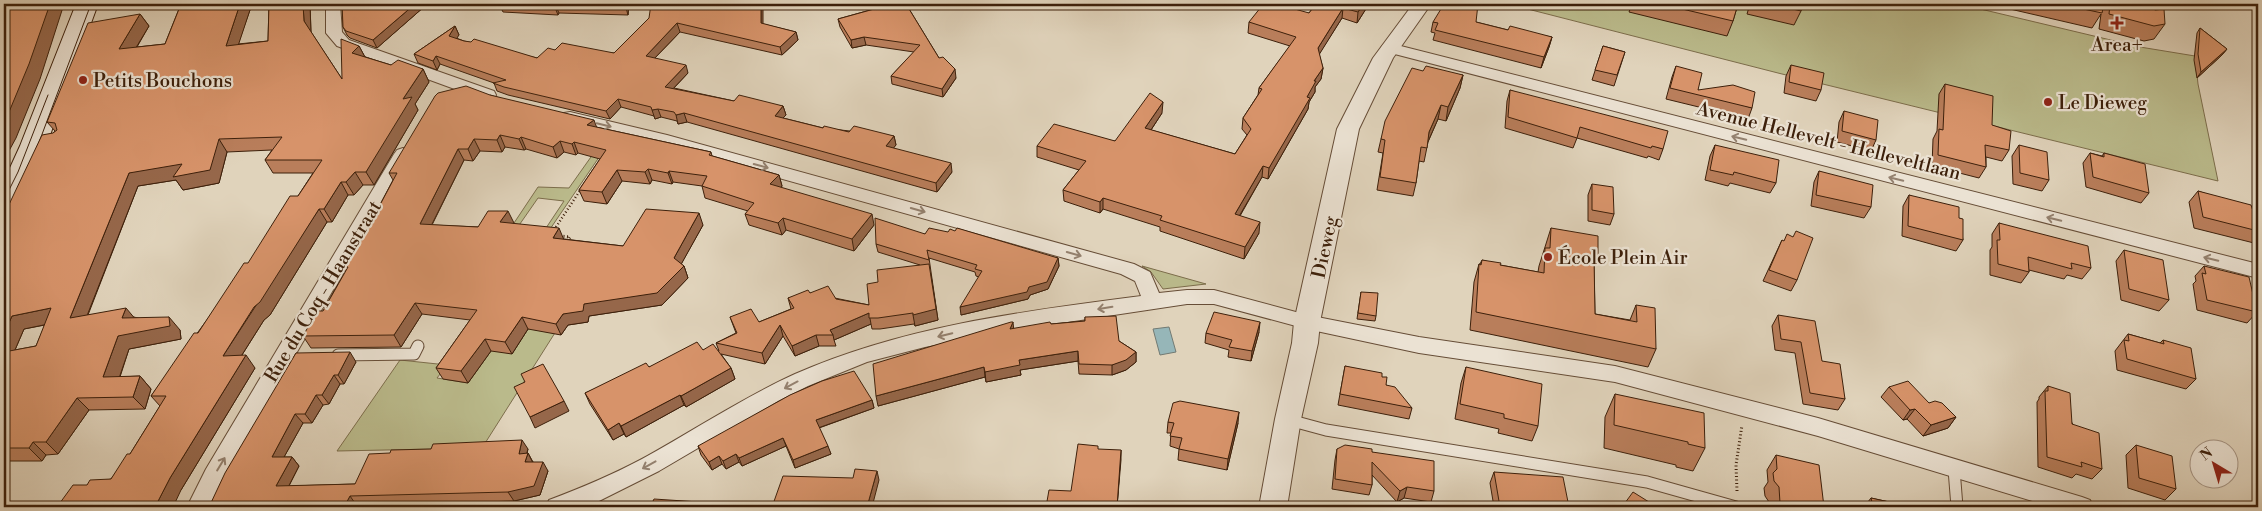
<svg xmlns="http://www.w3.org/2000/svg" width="2262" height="511" font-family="'Libre Bodoni',serif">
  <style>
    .green { fill: #baba8b; stroke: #7c6d4b }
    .water { fill: #96b6b8; stroke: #727a73 }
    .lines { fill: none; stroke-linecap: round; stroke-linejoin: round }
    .service-casing { stroke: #664d37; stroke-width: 13 }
    .minor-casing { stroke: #664d37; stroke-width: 2 }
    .tertiary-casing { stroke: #664d37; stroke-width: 2 }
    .secondary-casing { stroke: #3d200b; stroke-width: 2 }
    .path-far1 { stroke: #3d200b; stroke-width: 2.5; stroke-dasharray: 1 2.5; stroke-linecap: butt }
    .path { stroke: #3d200b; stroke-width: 3; stroke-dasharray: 1 2.5; stroke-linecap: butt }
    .service { stroke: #ebe2d3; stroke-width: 11 }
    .minor { fill: #ebe2d3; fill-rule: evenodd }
    .tertiary { fill: #ebe2d3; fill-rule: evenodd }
    .secondary { fill: #ebe2d3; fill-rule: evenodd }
    .tram { stroke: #3d200b; stroke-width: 1 }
    .wall { fill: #b97e5b; stroke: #3d200b; fill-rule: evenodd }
    .shaded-wall { fill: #96674a; stroke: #3d200b }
    .building { fill: #d7936a; stroke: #3d200b }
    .oneway { stroke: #94816f }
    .poi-dot { fill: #8f2418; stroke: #ebe2d3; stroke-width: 2 }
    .labels { text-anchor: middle; stroke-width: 4.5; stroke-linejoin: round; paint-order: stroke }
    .poi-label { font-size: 19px; fill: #3d200b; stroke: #ebe2d3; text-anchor: start }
    .street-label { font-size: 19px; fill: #3d200b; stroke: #ebe2d3 }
  </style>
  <rect width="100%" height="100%" fill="#e0d3bb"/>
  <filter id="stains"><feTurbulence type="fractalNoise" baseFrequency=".004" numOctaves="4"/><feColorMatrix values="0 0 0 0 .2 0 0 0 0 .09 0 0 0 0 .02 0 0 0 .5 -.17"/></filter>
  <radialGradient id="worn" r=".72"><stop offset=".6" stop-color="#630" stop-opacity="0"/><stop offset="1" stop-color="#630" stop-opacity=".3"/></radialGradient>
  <g class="green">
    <path d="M1508 4H1971L1972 7 2140 47 2195 56 2198 84 2218 181 1778 73Z"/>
    <path d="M598 147H606L546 235 542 234 564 201 538 198 515 231 512 226 538 187 569 188Z"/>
    <path d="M1142 266 1206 284 1163 289 1151 272Z"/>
    <path d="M591 276 482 448 337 451 400 360 447 365 437 378 468 383 488 350 512 353 528 329Z"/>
  </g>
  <path class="water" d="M1169 327 1176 352 1160 355 1153 329Z"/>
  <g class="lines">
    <defs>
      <g id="service">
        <path d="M338 355 414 354 418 346"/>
        <path d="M1289 420 1326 430 1647 482 1736 507"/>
        <path d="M1954 469 1957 507"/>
      </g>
      <g id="minor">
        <path d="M326 4H340L342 32 349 40 494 91 496 95 494 99H482L337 46 326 33Z"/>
        <path d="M1389 43 2258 264V278L1383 51 1381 48 1383 45Z"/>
        <path d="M570 112 667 135 1134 264 1150 272 1159 293 1187 290H1214L1307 315 1419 337 1615 366 1818 418 2082 497 2090 500 2093 507H2052L1818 436 1615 382 1419 353 1307 329 1214 304H1187L988 334 925 347 867 362 808 386 778 401 659 471 597 502 582 507H546L549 500C581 488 612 475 642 459 693 431 742 398 795 374 903 326 1025 311 1141 296L1135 281 1121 274 658 144 564 121 562 117 564 113Z"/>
        <path d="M403 148 409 150 412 154 222 481 209 507H187L206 469 394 154 397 150Z"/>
      </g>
      <path id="tertiary" d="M1413 4H1431L1393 58 1359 129 1320 322 1318 343 1301 419 1287 507H1259L1275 419 1292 343 1294 322 1337 129 1373 58Z"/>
      <path id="secondary" d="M76 4H98L46 146 17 208 13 214 4 217V181L20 146Z"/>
    </defs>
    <use href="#service" class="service-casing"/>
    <use href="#minor" class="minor-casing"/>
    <use href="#tertiary" class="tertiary-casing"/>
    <use href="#secondary" class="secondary-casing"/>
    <path class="path-far1" d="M554 230 581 189"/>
    <g class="path">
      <path d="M553 232 555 229"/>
      <path d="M560 236 570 237 566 243"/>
      <path d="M1737 491 1736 465 1742 425"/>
    </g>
    <use href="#service" class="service"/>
    <use href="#minor" class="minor"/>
    <use href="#tertiary" class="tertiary"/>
    <use href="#secondary" class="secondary"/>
    <g class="tram">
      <path d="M35 153 91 4"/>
      <path d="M4 200 18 172 48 95"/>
    </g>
  </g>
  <g class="wall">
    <path d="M181 4H252L238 44 268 41 269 4H310L311 32 342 79 359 46 365 57 391 65 423 69 429 82 415 104 418 110 374 185H363L354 195H348L332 222H327L270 315 264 320 242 355 255 368 181 490 87 485 111 479 130 454 160 406 151 396 298 196 313 173H273L265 160 272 150 227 152 219 183 183 190 176 180 138 186 88 315 134 317 180 330 181 339 129 349 120 377 140 376 151 389 145 409 89 410 58 454 46 455 42 461H4V215L53 133 55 131 47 122 140 14 149 26 137 47 165 44ZM45 325 36 346 15 350 24 329Z"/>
    <path d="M342 4H466L461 8 448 6 444 9 425 6 377 48 350 38 347 35 343 27Z"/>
    <path d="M499 4H629L628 15 559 13 558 15 503 12Z"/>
    <path d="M879 4H906L939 58 956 78 943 97 892 84 891 76 914 52 866 45 852 48 840 27 838 19 881 7Z"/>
    <path d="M1316 4H1369L1357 23 1342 18 1319 54 1323 68 1321 79 1315 87V92L1309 102 1308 109 1268 179 1262 177 1240 216 1259 233 1244 259 1160 231V227L1103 209 1100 213 1064 201 1063 190 1079 170 1037 157V146L1115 141 1162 113 1151 130 1235 154 1247 135 1242 129 1243 118 1258 95 1259 88 1290 46 1248 33 1249 22 1309 13Z"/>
    <path d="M1632 4H1738L1733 21 1727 36 1629 12Z"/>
    <path d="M1750 4H1802L1801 11 1794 25 1747 14Z"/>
    <path d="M1997 4H2104L2103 8 2105 4H2143L2165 24 2154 39 2144 41 2099 29 2101 14 2092 28 1997 6Z"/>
    <path d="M649 18 763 24 796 32 798 40 782 55 680 32 655 58 688 73 674 88 734 101 783 106 786 115 783 118 823 128 894 136 896 145 893 148 952 172 937 192 687 122 678 124 677 121 661 117 655 119 654 116 621 107 610 119 508 95 497 91 494 83 440 64 437 70 418 63 414 54 455 26 459 35 456 38 464 41 537 58 555 50 614 53Z"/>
    <path d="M1433 22H1476L1508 30 1552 37 1549 47 1541 68 1433 40 1435 33 1431 32Z"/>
    <path d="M2200 28 2227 49 2222 55 2197 78 2194 60 2197 33Z"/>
    <path d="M1603 46 1625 52 1614 86 1592 80Z"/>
    <path d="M1791 65 1821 90 1816 101 1784 93 1786 76Z"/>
    <path d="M1676 66 1698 90 1752 108 1748 119 1666 99 1672 77Z"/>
    <path d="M1423 71 1463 75 1460 88 1446 121 1438 119 1428 142 1424 162 1419 161 1416 183 1413 196 1377 190 1383 153 1378 152 1381 139Z"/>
    <path d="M1945 84 2009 150 2002 161 1986 157V167L1979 178 1932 166 1933 139 1937 131 1939 94Z"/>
    <path d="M1510 90 1663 149 1659 160 1648 156 1647 158 1577 138 1573 148 1505 128 1507 101Z"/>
    <path d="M490 95 596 127 711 152 712 156 779 175 782 186 781 188 874 225 854 251 786 230 782 235 749 225 745 214 748 211 705 198 702 186 673 182 672 184 652 180 650 184 622 181 607 204 584 201 579 190 600 159 578 153 576 155 564 152 557 158 526 149 524 150 505 147 502 152 480 151 473 161 464 160 432 225 478 227 514 223 513 224 564 239 623 246 703 225 681 264 684 266 688 278 662 305 589 316 588 322 568 325 561 335 528 329 512 354 491 351 468 383 443 379 436 368 470 320 422 314 401 347 311 348 303 336 323 311 345 271 343 267 357 248 393 180 389 173Z"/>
    <path d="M1844 111 1876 140 1871 151 1837 142 1839 122Z"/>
    <path d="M1715 145 1776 183 1770 193 1730 183 1728 186 1705 180 1710 156Z"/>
    <path d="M2019 145 2049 180 2042 191 2013 184 2012 156Z"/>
    <path d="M2090 153 2102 156 2104 153 2149 193 2141 203 2086 187 2083 163Z"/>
    <path d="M1819 171 1871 207 1864 218 1811 206 1814 182Z"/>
    <path d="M1592 184 1614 214 1610 225 1588 221V195Z"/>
    <path d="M2198 191 2258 212V244L2194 228 2189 202Z"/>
    <path d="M1909 195 1959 218 1963 240 1956 251 1902 236 1903 206Z"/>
    <path d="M1999 223 2091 268 2082 279 2067 275 2064 279 2029 270V272L2021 283 1990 275V250L1992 247V234Z"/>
    <path d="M1551 228 1598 258 1594 267 1595 314 1630 320 1636 305 1656 349 1648 367 1470 330 1474 282 1479 264H1480L1482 260 1500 265 1538 272 1539 266Z"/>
    <path d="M925 234 1058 258 1059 266 1048 289 1030 295 1028 299 961 315 979 277 976 276 975 272 929 258 938 320 915 326 914 324 880 329H872L871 324 834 340 836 346H819L795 356 783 336 765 364 721 354 731 368 735 379 686 407 684 405 626 437 624 434 613 440 590 404 585 393 649 367 703 350 719 351 716 343 736 333 730 317 759 322 791 309 788 298 810 293 869 305 878 282 920 265 878 252 876 244Z"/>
    <path d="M1782 240 1797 280 1791 291 1763 281Z"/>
    <path d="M2124 250 2169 300 2159 311 2121 300 2116 261Z"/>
    <path d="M2204 266 2257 312 2247 323 2197 310 2193 284 2196 281 2195 276Z"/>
    <path d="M1361 292 1376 316 1375 321 1357 319Z"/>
    <path d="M1778 315 1822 361 1845 399 1838 410 1803 404 1795 353 1775 350 1772 326Z"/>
    <path d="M1085 317 1119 341 1136 352V362L1126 370 1112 375 1079 374 1078 361 1020 370 1021 375 986 382 985 377 878 406 1014 329 1051 324 1085 321Z"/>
    <path d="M1259 332 1251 361 1228 357 1229 350 1205 343 1206 333Z"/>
    <path d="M2128 334 2160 343 2163 340 2196 379 2186 389 2117 370 2115 351Z"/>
    <path d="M296 353 356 362 344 384H340L329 404 323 405 312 423H303L284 457H292L299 466 289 486 355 484 528 449 527 453H528L533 462 548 471 540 495 514 501 357 506 356 507H209Z"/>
    <path d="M1345 366 1382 377 1386 385 1412 408 1409 419 1338 405Z"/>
    <path d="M1466 367 1538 426 1532 441 1498 433 1499 429 1455 419 1461 383Z"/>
    <path d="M2048 386 2102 469 2092 479 2076 474 2072 478 2038 467 2037 402 2039 399V397Z"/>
    <path d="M1889 387 1929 403 1956 417 1948 428 1923 436 1907 419 1903 420 1881 397Z"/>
    <path d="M1615 394 1705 448 1693 471 1676 467V465L1604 448 1605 417Z"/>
    <path d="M872 400 874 408 819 428 831 454 795 468 786 446 742 466 739 462 726 469 722 464 712 470 701 455 698 446Z"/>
    <path d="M1168 422 1238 423 1227 470 1178 460 1179 449 1170 446 1171 433H1167Z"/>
    <path d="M2136 445 2176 489 2165 500 2128 488 2126 455Z"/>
    <path d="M1337 449 1372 452 1434 491 1431 502 1404 498 1397 502 1372 475V485L1369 495 1332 489 1335 460Z"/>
    <path d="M1776 455 1824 507H1770L1769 502 1765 496 1764 488 1768 482 1767 470Z"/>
    <path d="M2258 468V484L2254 472Z"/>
    <path d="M1494 472 1569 507H1494L1490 483Z"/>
    <path d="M1871 498 1912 507H1864Z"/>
  </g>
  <g class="shaded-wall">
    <path d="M50 4H64L40 79 16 138 4 160V124Z"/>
    <path d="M240 4H252L234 58 226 46Z"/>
    <path d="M303 4H310L311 34 304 21Z"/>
    <path d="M415 4H423L425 6 377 48 373 40Z"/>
    <path d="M442 4H447L448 6 444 9Z"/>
    <path d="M459 4H466L461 8Z"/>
    <path d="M554 4H555L559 13 558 15 554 5Z"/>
    <path d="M625 4H629L628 15Z"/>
    <path d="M761 4H763V32L761 23Z"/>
    <path d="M1363 4H1369L1357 23 1358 12Z"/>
    <path d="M1343 8 1342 18 1317 58 1318 48Z"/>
    <path d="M140 14 149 26 128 61 119 49Z"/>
    <path d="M677 23 680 32 648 65 646 56Z"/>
    <path d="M455 26 459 35 453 44 449 36Z"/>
    <path d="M796 32 798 40 782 55 780 47Z"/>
    <path d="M864 37 866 45 852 48 851 40Z"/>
    <path d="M1552 37 1549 47 1541 68 1544 57Z"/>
    <path d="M359 46 366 59 352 53Z"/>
    <path d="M2227 49 2222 55 2197 78 2201 72Z"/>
    <path d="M436 56 440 64 437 70 433 61Z"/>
    <path d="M686 65 688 73 667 95 665 87Z"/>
    <path d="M1323 68 1321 79 1315 87V92L1309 102 1308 109 1268 179 1269 168 1307 97 1314 81Z"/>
    <path d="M423 69 429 82 415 104 418 110 374 185 366 172 403 99Z"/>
    <path d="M955 69 956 78 943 97 942 89Z"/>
    <path d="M1463 75 1460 88 1446 121 1448 107Z"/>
    <path d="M618 99 621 107 610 119 606 111Z"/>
    <path d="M1163 102 1162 113 1145 139V128Z"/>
    <path d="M1441 105 1438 119 1426 146 1429 132Z"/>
    <path d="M783 106 786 115 777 124 775 116Z"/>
    <path d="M658 109 661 117 655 119 652 110Z"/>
    <path d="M684 113 687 122 678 124 676 115Z"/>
    <path d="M594 120 598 131 587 125Z"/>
    <path d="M500 135 505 147 502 152 497 140Z"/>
    <path d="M894 136 896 145 888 155 886 146Z"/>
    <path d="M521 137 526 149 524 150 519 139Z"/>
    <path d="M219 139 227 152 219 183 183 190 176 180 138 186 81 331 70 318 129 173Z"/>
    <path d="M474 139 480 151 473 161 468 149Z"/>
    <path d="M560 141 564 152 557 158 553 147Z"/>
    <path d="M574 142 578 153 576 155 572 144Z"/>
    <path d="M458 149 464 160 426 236 420 224Z"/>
    <path d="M951 163 952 172 937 192 936 183Z"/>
    <path d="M1263 166 1262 177 1234 225 1235 214Z"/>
    <path d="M648 169 652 180 650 184 645 172Z"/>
    <path d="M617 170 622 181 607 204 602 192Z"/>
    <path d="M669 171 673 182 672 184 668 173Z"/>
    <path d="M355 172 363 185 354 195 346 182Z"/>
    <path d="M779 175 782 186 774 196 770 184Z"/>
    <path d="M341 182 348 195 332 222 324 209Z"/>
    <path d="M1103 198V209L1100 213V202Z"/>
    <path d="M319 209 327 222 270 315 264 320 233 369 223 356Z"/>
    <path d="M508 211 514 223 506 234 500 222Z"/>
    <path d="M699 213 703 225 678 270 674 258Z"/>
    <path d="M872 214 874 225 854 251 852 239Z"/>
    <path d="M783 218 786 230 782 235 778 223Z"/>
    <path d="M1260 222 1259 233 1244 259 1245 247Z"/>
    <path d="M559 228 564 240 553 238Z"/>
    <path d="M1058 258 1059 266 1048 289 1030 295 1028 299 961 315 960 307 1029 287Z"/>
    <path d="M684 266 688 278 662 305 589 316 588 322 568 325 561 335 556 324 563 314 584 304Z"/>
    <path d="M931 275 938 320 915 326 913 315Z"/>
    <path d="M415 303 422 314 401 347 394 335Z"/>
    <path d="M51 308 63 321 24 329 8 366 4 362V334L12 316Z"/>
    <path d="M126 308 137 321 122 318Z"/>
    <path d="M869 313 871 324 834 340 833 335 830 330Z"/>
    <path d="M169 317 180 330 181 339 129 349 115 390 103 377 118 336Z"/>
    <path d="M522 317 528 329 512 354 505 342Z"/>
    <path d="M1013 322 1014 332 1010 329Z"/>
    <path d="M1260 322 1259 332 1251 361 1252 351Z"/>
    <path d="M780 325 783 336 765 364 762 353Z"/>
    <path d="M816 335 819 346 795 356 792 346Z"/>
    <path d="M485 339 491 351 468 383 461 371Z"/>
    <path d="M1078 351V361L1020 370 1021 375 986 382 985 372 1019 360Z"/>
    <path d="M350 352 356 362 344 384 338 375Z"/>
    <path d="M1136 352V362L1126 370 1112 375V365Z"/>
    <path d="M246 355 255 368 181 490 173 507H155L170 478Z"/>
    <path d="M984 367 985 377 878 406 876 396Z"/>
    <path d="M731 368 735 379 686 407 681 396Z"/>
    <path d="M334 375 340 384 329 404 322 395Z"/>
    <path d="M140 376 151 389 145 409 133 397Z"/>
    <path d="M316 395 323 405 312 423 305 414Z"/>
    <path d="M680 395 684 405 626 437 621 426Z"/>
    <path d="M77 398 89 410 58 454 46 442Z"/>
    <path d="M872 400 874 408 818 428 816 420Z"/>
    <path d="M564 401 569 411 535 428 530 417Z"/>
    <path d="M1915 409 1907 419 1903 420 1910 410Z"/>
    <path d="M1239 412 1238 423 1227 470 1228 459Z"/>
    <path d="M295 414 303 423 279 466 272 457Z"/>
    <path d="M1956 417 1948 428 1923 436 1931 425Z"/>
    <path d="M619 423 624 434 613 440 608 430Z"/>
    <path d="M783 438 786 446 742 466 739 458Z"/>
    <path d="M522 440 528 449 524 463 519 454Z"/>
    <path d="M33 442 46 455 42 461 29 448Z"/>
    <path d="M828 446 831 454 795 468 793 460Z"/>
    <path d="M1121 450V460L1117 507Z"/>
    <path d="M528 453 533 463 525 462Z"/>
    <path d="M736 454 739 462 726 469 723 461Z"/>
    <path d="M719 456 722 464 712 470 709 462Z"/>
    <path d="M292 457 299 466 284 495 276 486Z"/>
    <path d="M543 462 548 471 540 495 514 501 508 492Z"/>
    <path d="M877 471 879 480 872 507H867Z"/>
    <path d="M1407 487 1404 498 1397 502 1400 491Z"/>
    <path d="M350 496 357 506 356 507H344Z"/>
    <path d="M699 502 701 507H697Z"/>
  </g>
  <g class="building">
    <path d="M4 4H50L29 64 4 124Z"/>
    <path d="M181 4H240L226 46 268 41 269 4H303L304 21 342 79 341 39 359 46 352 53 391 65 398 60 423 69 403 99 412 97 366 172H355L346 182H341L324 209H319L260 302 254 307 223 356 246 355 170 478 155 507H57L73 485H87L90 480 111 479 127 454H130L166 396H151L194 333H198L244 263H248L290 196H298L322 160H265L282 137 219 139 210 170 173 177 182 164 129 173 70 318 126 308 122 318 169 317 170 326 118 336 103 377 140 376 133 397 77 398 46 442H33L29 448H4V352L36 346 51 308 12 316 4 334V215L42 135 53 133 57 130 55 123 47 122 88 23 140 14 119 49 165 44Z"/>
    <path d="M342 4H415L373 40 346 31 343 27Z"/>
    <path d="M533 4H554V5Z"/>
    <path d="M651 4H761V23L796 32 780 47 677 23 646 56 686 65 665 87 734 101 739 95 783 106 775 116 823 128 824 126 849 132 854 126 894 136 886 146 951 163 936 183 684 113 676 115 674 112 658 109 652 110 651 107 618 99 606 111 504 87 493 83 506 80 436 56 433 61 414 54 455 26 449 36 464 41 471 42 474 39 537 58 548 48 555 50 562 43 614 53 649 18Z"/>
    <path d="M883 4H906L939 58 943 57 955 69 942 89 891 76 920 45 864 37 851 40 838 19 885 6Z"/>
    <path d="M1267 4H1277L1309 13 1316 4H1363L1358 12 1343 8 1318 48 1323 68 1314 81H1316L1307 97 1310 98 1269 168 1263 166 1235 214 1260 222 1245 247 1160 220 1162 216 1103 198 1100 202 1063 190 1086 161 1037 146 1054 124 1115 141 1150 93 1163 102 1145 128 1235 154 1251 129 1243 118 1262 89 1259 88 1296 37 1249 22 1261 7H1263Z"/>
    <path d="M1444 4H1478L1476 22 1508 30 1510 26 1552 37 1544 57 1435 30 1438 23 1433 22Z"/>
    <path d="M1661 4H1738L1733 21Z"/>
    <path d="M1772 4H1802L1801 11Z"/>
    <path d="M2060 4H2104L2102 13Z"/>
    <path d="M2110 4H2143L2150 6 2155 10 2164 9 2165 24 2154 26 2109 14Z"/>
    <path d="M2200 28 2227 49 2201 72 2198 54Z"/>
    <path d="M1603 46 1625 52 1617 75 1595 70Z"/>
    <path d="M1791 65 1824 73 1821 90 1789 82Z"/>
    <path d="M1426 66 1463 75 1448 107 1441 105 1429 132 1427 148 1421 147 1416 183 1380 177 1385 140 1381 139 1385 121 1412 68 1423 71Z"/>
    <path d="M1676 66 1702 73 1698 90 1733 85 1755 92 1752 108 1670 88Z"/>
    <path d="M1945 84 1993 96 1992 125 2011 131 2009 150 1985 145 1986 167 1938 155 1939 129 1943 130Z"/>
    <path d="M466 86 490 95 594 120 587 125 711 152 709 155 779 175 770 184 872 214 852 239 783 218 778 223 745 214 754 203 702 186 707 176 669 171 668 173 648 169 645 172 617 170 602 192 579 190 606 150 574 142 572 144 560 141 553 147 521 137 519 139 500 135 497 140 474 139 468 149H458L420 224 478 227 488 211H508L500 222 559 228 553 238 623 246 646 209 699 213 674 258 684 266 657 293 584 304 583 311 563 314 556 324 522 317 505 342 485 339 461 371 436 368 477 310 415 303 394 335 303 336 317 311H323L348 267H343L354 248H357L397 173H389L435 96 438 93Z"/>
    <path d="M1510 90 1668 131 1663 149 1652 146 1651 148 1580 127 1577 138 1508 117Z"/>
    <path d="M1844 111 1878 120 1876 140 1842 131Z"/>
    <path d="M1715 145 1779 160 1776 183 1734 172 1733 175 1710 170Z"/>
    <path d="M2019 145 2047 152 2049 180 2020 173Z"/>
    <path d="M2090 153 2104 157V153L2145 164 2149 193 2093 177Z"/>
    <path d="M1819 171 1873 185 1871 207 1816 195Z"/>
    <path d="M1592 184 1613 187 1614 214 1592 210Z"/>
    <path d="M2198 191 2251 205 2253 211 2258 212V231L2203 217Z"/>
    <path d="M1909 195 1959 207V218L1963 219V240L1908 226Z"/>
    <path d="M875 218 925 234 929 228 948 232 950 229 955 231 957 228 1058 258 1047 282 1029 287 1027 292 960 307 982 271 975 269 977 265 927 250 929 260 876 244Z"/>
    <path d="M1999 223 2088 246 2091 268 2071 263 2072 269 2028 257 2029 272 1998 264 1997 240H2000Z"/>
    <path d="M1551 228 1598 236V258L1594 257 1595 314 1637 322 1636 305 1655 308 1656 349 1476 312 1479 264 1481 265 1482 260 1501 263 1500 265 1544 273 1545 248H1550Z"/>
    <path d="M1796 231 1813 238 1797 280 1769 270 1782 240 1784 241 1787 234 1793 237Z"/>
    <path d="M2124 250 2163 260 2169 300 2129 289Z"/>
    <path d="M929 264 936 309 913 315V313L878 318H869V313L830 330 833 335H816L792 346 780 325 762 353 716 343 737 333 730 317 751 309 759 322 794 308 788 298 808 290 810 293 828 286 836 299 869 305 867 284 878 282 877 270Z"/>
    <path d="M2204 266 2249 277 2257 312 2207 300 2202 273 2206 274Z"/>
    <path d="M1361 292 1378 293 1376 316 1358 313Z"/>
    <path d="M1214 312 1260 322 1252 351 1229 347 1232 340 1206 333Z"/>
    <path d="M1778 315 1815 321 1822 361 1840 364 1845 399 1810 393 1801 342 1781 339Z"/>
    <path d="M1116 316 1119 341 1136 352 1126 360 1112 365 1079 364 1078 351 1019 360 1020 365 985 372 984 367 876 396 873 364 1011 322H1013L1010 329 1050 322 1051 324 1085 321V317Z"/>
    <path d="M2128 334 2164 344 2163 340 2191 348 2196 379 2127 359 2124 340 2129 341Z"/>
    <path d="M697 342 703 350 713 344 731 368 681 396 680 395 621 426 619 423 608 430 585 393 646 363 649 367Z"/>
    <path d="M350 352 338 375H334L322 395H316L305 414H295L272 457H292L276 486 355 484 369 454 390 453 391 450 431 449 433 444 522 440 519 454 528 453 525 462H543L534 486 508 492 350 496 344 507H209L225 473 296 353Z"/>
    <path d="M543 364 564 401 530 417 514 387 525 382 521 374Z"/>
    <path d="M1345 366 1382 373V377H1387L1386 385 1395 387 1412 408 1340 394Z"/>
    <path d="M1466 367 1542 384 1538 426 1504 418V414L1460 404Z"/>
    <path d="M854 371 872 400 816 420 828 446 793 460 783 438 739 458 736 454 723 461 719 456 709 462 698 446 790 395 822 381Z"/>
    <path d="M1908 381 1929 403 1935 401 1942 403 1956 417 1931 425 1915 409 1910 410 1889 387Z"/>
    <path d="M2048 386 2070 393 2072 424 2099 433 2102 469 2081 462 2082 467 2047 457 2045 391H2048Z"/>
    <path d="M1615 394 1704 413 1705 448 1688 444V442L1614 425Z"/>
    <path d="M1180 401 1239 412 1228 459 1179 449 1182 438 1170 436 1174 423 1168 422 1173 403Z"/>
    <path d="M1078 444 1098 446V449L1121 450 1117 507H1046L1049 490 1071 491Z"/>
    <path d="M1345 445 1372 449V452L1434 461V491L1407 487 1400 491 1372 462V485L1335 479 1337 449Z"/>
    <path d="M2136 445 2172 456 2176 489 2139 478Z"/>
    <path d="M1776 455 1819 465 1824 507H1776L1780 503 1779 487 1774 481 1773 473 1777 469Z"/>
    <path d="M855 469 877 471 867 507H772L783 476 853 478Z"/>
    <path d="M1494 472 1563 477 1569 507H1500Z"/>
    <path d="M1633 492 1657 507H1622Z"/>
    <path d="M1871 498 1912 507H1873Z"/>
    <path d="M654 499 699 502 697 507H650Z"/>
    <path d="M1680 505 1683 507H1676Z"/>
  </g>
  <defs><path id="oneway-shaft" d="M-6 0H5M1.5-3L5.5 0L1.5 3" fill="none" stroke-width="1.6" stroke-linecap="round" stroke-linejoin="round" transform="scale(1.25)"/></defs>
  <g class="oneway">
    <use href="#oneway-shaft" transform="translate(604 125) rotate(14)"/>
    <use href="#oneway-shaft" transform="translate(1739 138) rotate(-166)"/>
    <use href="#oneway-shaft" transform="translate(761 166) rotate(15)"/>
    <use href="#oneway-shaft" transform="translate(1896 179) rotate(-166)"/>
    <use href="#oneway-shaft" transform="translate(918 210) rotate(16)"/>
    <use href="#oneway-shaft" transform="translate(2054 219) rotate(-166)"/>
    <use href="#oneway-shaft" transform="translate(1074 254) rotate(16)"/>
    <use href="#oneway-shaft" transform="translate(2211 259) rotate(-166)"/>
    <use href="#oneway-shaft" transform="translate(1105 308) rotate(171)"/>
    <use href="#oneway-shaft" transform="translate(945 335) rotate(167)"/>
    <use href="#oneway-shaft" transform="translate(791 385) rotate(152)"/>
    <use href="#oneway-shaft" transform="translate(221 464) rotate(-59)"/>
    <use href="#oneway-shaft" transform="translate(649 465) rotate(151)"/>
  </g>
  <g class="poi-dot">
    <path d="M2114.5 15.5h5v5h5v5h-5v5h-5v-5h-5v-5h5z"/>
    <circle cx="83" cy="80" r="5"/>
    <circle cx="2048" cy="102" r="5"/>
    <circle cx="1548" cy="257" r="5"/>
  </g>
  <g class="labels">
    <g class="poi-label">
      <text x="2117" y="51" text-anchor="middle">Area+</text>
      <text x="93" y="87">Petits Bouchons</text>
      <text x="2058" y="109">Le Dieweg</text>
      <text x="1558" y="264">École Plein Air</text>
    </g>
    <g class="street-label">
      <text transform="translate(1829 140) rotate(14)" y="7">Avenue Hellevelt - Helleveltlaan</text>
      <text transform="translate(1324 247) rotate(-78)" y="7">Dieweg</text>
      <text transform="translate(322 291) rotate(-59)" y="7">Rue du Coq - Haanstraat</text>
    </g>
  </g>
  <rect width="2262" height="511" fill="none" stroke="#e0d3bb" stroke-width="20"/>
  <rect x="5" y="5" width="2252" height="501" fill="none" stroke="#3d200b" stroke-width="2.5"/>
  <rect x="10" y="10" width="2242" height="491" fill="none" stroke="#3d200b"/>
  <g transform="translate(2214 464) rotate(322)"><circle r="24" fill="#ebe2d3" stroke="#a59483"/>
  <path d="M0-4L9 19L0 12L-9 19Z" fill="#8f2418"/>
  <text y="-8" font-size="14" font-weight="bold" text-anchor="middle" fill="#3d200b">N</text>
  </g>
  <rect width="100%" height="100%" filter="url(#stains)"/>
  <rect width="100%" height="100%" fill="url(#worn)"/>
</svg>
